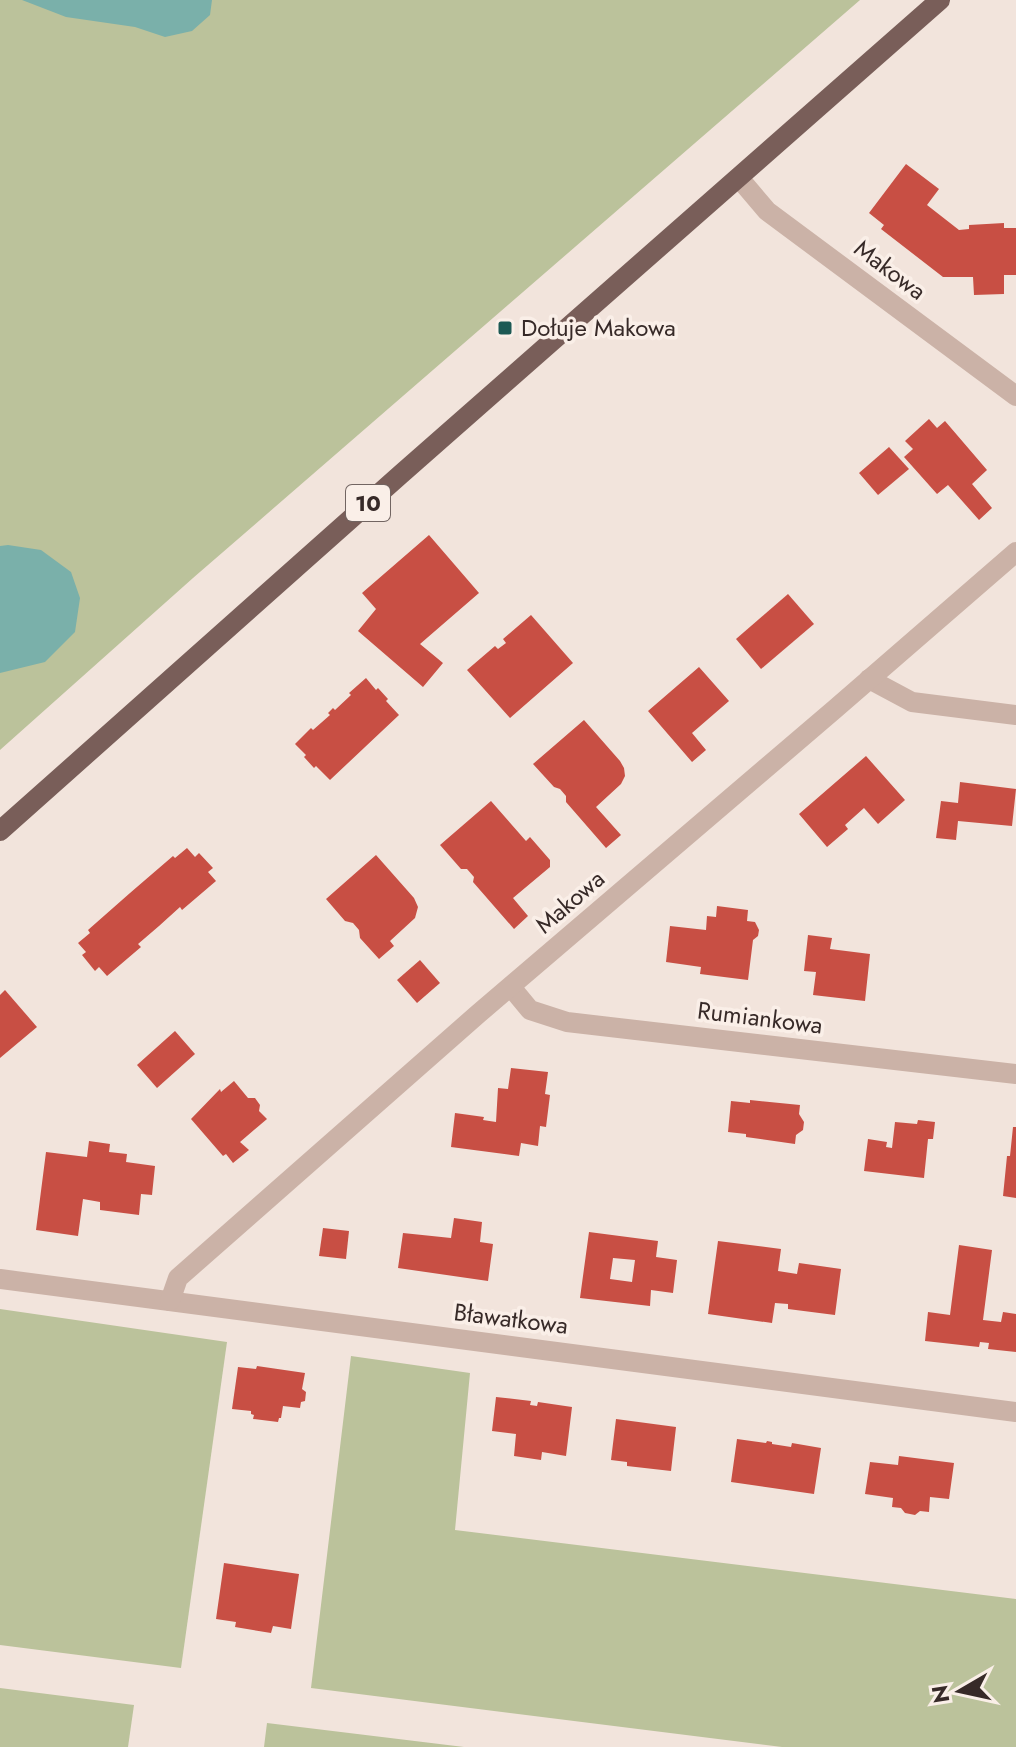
<svg xmlns="http://www.w3.org/2000/svg" width="1016" height="1747" font-family="Jost,sans-serif">
  <style>
    .green { fill: #bbc29b }
    .water { fill: #7ab0aa }
    .building { fill: #c84f44; fill-rule: evenodd }
    .lines { fill: none; stroke-linecap: round; stroke-linejoin: round }
    .street { stroke: #cbb2a7; stroke-width: 20 }
    .primary { stroke: #795e59; stroke-width: 20 }
    .poi-dot { fill: #1d5954; stroke: #faefe8; stroke-width: 3 }
    .labels { text-anchor: middle; stroke-width: 7; stroke-linejoin: round; paint-order: stroke }
    .shield { fill: #faefe8; stroke: #726562; stroke-width: 2 }
    .shield-label { font-size: 22px; font-weight: bold; fill: #372a28 }
    .street-label { font-size: 24px; fill: #372a28; stroke: #faefe8 }
    .poi-label { font-size: 24px; fill: #372a28; stroke: #faefe8; text-anchor: start }
  </style>
  <rect width="100%" height="100%" fill="#f2e4dc"/>
  <g class="green">
    <path d="M0 0H860L193 578 0 750Z"/>
    <path d="M0 1309 227 1342 181 1668 0 1645Z"/>
    <path d="M351 1356 470 1373 455 1530 1016 1599V1747H782L311 1688Z"/>
    <path d="M0 1688 134 1705 128 1747H0Z"/>
    <path d="M267 1723 464 1747H264Z"/>
  </g>
  <g class="water">
    <path d="M22 0H212L210 15 192 31 165 37 135 27 66 17Z"/>
    <path d="M8 545 41 550 71 572 80 598 75 632 45 662 0 673V546Z"/>
  </g>
  <g class="building">
    <path d="M906 164 939 189 927 205 959 230 969 229V225L1004 223V228H1016V275H1004V294L974 295 973 277H943L881 229 884 225 869 213Z"/>
    <path d="M929 419 937 428 945 421 987 470 972 484 992 508 979 520 948 485 937 494 904 457 913 449 905 441Z"/>
    <path d="M889 447 909 469 878 495 859 473Z"/>
    <path d="M429 535 479 593 420 644 443 663 423 687 358 631 376 609 362 593Z"/>
    <path d="M788 594 814 624 761 669 736 639Z"/>
    <path d="M531 615 573 663 510 718 467 670 495 646 498 649 506 643 503 639Z"/>
    <path d="M699 667 729 701 692 733 706 750 692 762 648 711Z"/>
    <path d="M366 678 376 690 378 688 388 699 386 701 399 715 330 780 316 766 314 768 304 757 306 755 295 744 311 728 313 730 330 715 328 713 333 708 335 710 351 695 349 693Z"/>
    <path d="M584 720 620 761 624 768 625 776 621 784 596 807 621 835 606 848 566 802V796L560 789 554 787 533 764Z"/>
    <path d="M866 756 905 800 878 824 864 808 845 825 848 829 827 847 799 814Z"/>
    <path d="M960 782 1016 789 1012 826 958 821 956 840 936 838 941 801 958 803Z"/>
    <path d="M491 801 526 841 530 837 550 860V867L513 898 528 916 514 929 473 882 474 877 467 869H461L440 845Z"/>
    <path d="M187 848 195 857 199 853 213 868 208 872 216 881 182 910 180 907 159 926 138 944 141 947 107 976 99 967 95 971 82 955 86 952 78 943 90 933 88 930 130 893 173 856 175 858Z"/>
    <path d="M376 855 414 898 418 907 415 918 390 941 394 946 379 959 360 938 359 930 353 923 345 921 326 899Z"/>
    <path d="M717 906 748 910 747 921 755 922 759 930 758 936 753 940 748 980 700 974 701 967 666 962 670 926 706 930 707 916 716 917Z"/>
    <path d="M808 935 832 938 830 949 870 954 865 1001 813 995 816 972 804 971Z"/>
    <path d="M420 960 440 983 417 1003 397 980Z"/>
    <path d="M5 990 37 1027 0 1058V995Z"/>
    <path d="M175 1031 195 1054 157 1088 137 1065Z"/>
    <path d="M511 1068 548 1072 545 1094 550 1095 546 1127 540 1126 538 1146 521 1143 519 1156 451 1147 455 1113 484 1117 483 1120 496 1122 498 1088 508 1089Z"/>
    <path d="M234 1081 248 1098H255L260 1105 259 1111 267 1119 240 1142 249 1150 233 1163 226 1154 223 1156 191 1119 220 1089 221 1092Z"/>
    <path d="M750 1100 800 1105 799 1114 804 1122 803 1130 796 1135 795 1144 746 1137V1134L728 1132 731 1101 750 1103Z"/>
    <path d="M918 1120 935 1122 933 1139H928L924 1178 864 1171 868 1139 887 1142 886 1147 892 1148 895 1122 917 1124Z"/>
    <path d="M1013 1127H1016V1198L1003 1196 1007 1156H1010Z"/>
    <path d="M89 1141 110 1144 109 1152 127 1154 126 1162 155 1166 152 1195 141 1194 139 1215 100 1210V1202L83 1199 78 1236 36 1230 46 1152 87 1157Z"/>
    <path d="M454 1218 482 1222 480 1242 493 1244 488 1281 398 1268 403 1233 451 1238Z"/>
    <path d="M323 1228 349 1231 346 1259 319 1256Z"/>
    <path d="M589 1232 658 1241 656 1257 677 1260 673 1293 651 1290 650 1306 580 1298ZM613 1258 635 1260 632 1282 610 1279Z"/>
    <path d="M718 1241 781 1249 778 1271 797 1274 799 1263 841 1269 835 1315 788 1309V1304L775 1303 772 1323 708 1314Z"/>
    <path d="M959 1245 992 1250 983 1320 1001 1322 1003 1312 1016 1314V1352L988 1349 989 1343 980 1342 979 1347 925 1341 928 1312 950 1315Z"/>
    <path d="M257 1366 305 1373 302 1389 306 1392 305 1401 301 1402 300 1408 283 1406 281 1418H279L278 1422 253 1419 254 1415 251 1414V1411L232 1409 238 1367 256 1369Z"/>
    <path d="M496 1397 531 1401 530 1405 537 1406 538 1402 572 1407 566 1456 542 1452 541 1460 514 1456 516 1434 492 1431Z"/>
    <path d="M616 1419 676 1427 671 1471 627 1466V1462L611 1460Z"/>
    <path d="M737 1439 766 1443 767 1441 772 1442V1444L791 1447 792 1443 821 1448 814 1494 731 1482Z"/>
    <path d="M899 1456 954 1463 949 1499 930 1497 929 1512 920 1511 915 1515 905 1513 901 1508 892 1507 893 1498 865 1494 870 1462 898 1465Z"/>
    <path d="M224 1563 299 1574 291 1629 273 1626 271 1633 235 1627 236 1622 216 1619Z"/>
  </g>
  <g class="lines">
    <g class="street">
      <path d="M739 178 767 211 1016 396"/>
      <path d="M869 679 912 702 1016 715"/>
      <path d="M511 987 530 1010 567 1022 1016 1074"/>
      <path d="M0 1279 1016 1412"/>
      <path d="M170 1301 178 1278 478 1014 835 709 1016 552"/>
    </g>
    <path class="primary" d="M0 831 400 475 940 0"/>
  </g>
  <rect class="poi-dot" x="497" y="320" width="16" height="16" rx="4"/>
  <g class="labels">
    <rect class="shield" x="346" y="485" width="44" height="36" rx="6"/>
    <g class="shield-label">
      <text x="368" y="511">10</text>
    </g>
    <g class="street-label">
      <text transform="translate(890 270) rotate(37)" y="8">Makowa</text>
      <text transform="translate(570 902) rotate(-41)" y="8">Makowa</text>
      <text transform="translate(760 1018) rotate(7)" y="8">Rumiankowa</text>
      <text transform="translate(511 1319) rotate(7)" y="8">Bławatkowa</text>
    </g>
    <g class="poi-label">
      <text x="521" y="336">Dołuje Makowa</text>
    </g>
  </g>
  <g transform="translate(960 1691) rotate(261)" stroke="#faefe8" stroke-width="6" paint-order="stroke">
  <path d="M0-6L14 30L0 20L-14 30Z" fill="#372a28"/>
  <text y="-12" font-size="22" font-weight="bold" text-anchor="middle" fill="#372a28">N</text>
  </g>
</svg>
